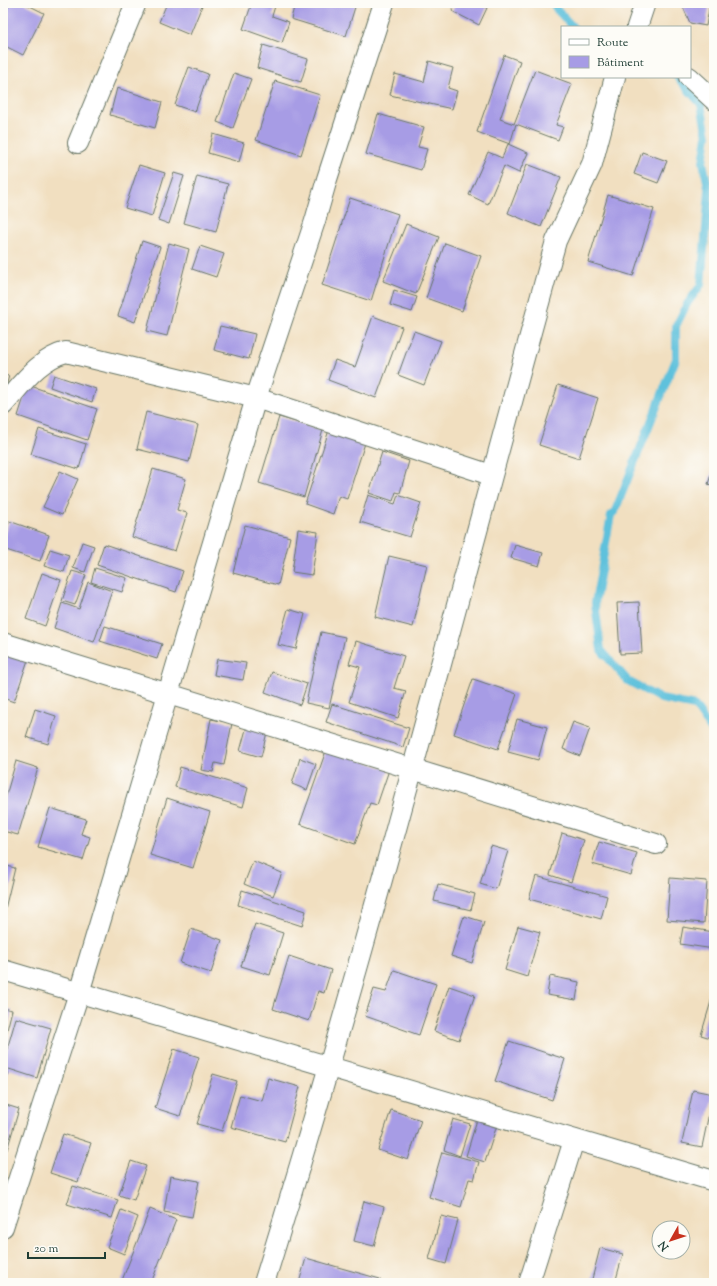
<svg xmlns="http://www.w3.org/2000/svg" width="717" height="1286" font-family="'Sorts Mill Goudy',serif">
  <style>
    .lines { fill: none; stroke-linecap: round; stroke-linejoin: round }
    .stream { stroke: #5ec1dc; stroke-width: 8 }
    .building { fill: #a79ce5 }
    .street-casing { stroke: #687665; stroke-width: 22 }
    .street { stroke: #fff; stroke-width: 20 }
  </style>
  <rect width="100%" height="100%" fill="#fdfcf7"/>
  <filter id="ink" filterUnits="userSpaceOnUse"><feTurbulence type="fractalNoise" baseFrequency=".025" numOctaves="2"/><feDisplacementMap in="SourceGraphic" scale="8" xChannelSelector="R" yChannelSelector="G"/><feConvolveMatrix kernelMatrix="1 2 1 2 8 2 1 2 1" color-interpolation-filters="sRGB"/></filter>
  <filter id="wash" filterUnits="userSpaceOnUse"><feTurbulence type="fractalNoise" baseFrequency=".012" numOctaves="4" result="noise"/><feDisplacementMap in="SourceGraphic" scale="16" xChannelSelector="R" yChannelSelector="G"/><feGaussianBlur stdDeviation="0.9" result="paint"/><feColorMatrix in="noise" values="0 0 0 0 0 0 0 0 0 0 0 0 0 0 0 0 0 1.4 0 .05"/><feComposite in="paint" operator="in"/></filter>
  <g filter="url(#wash)">
    <rect width="100%" height="100%" fill="#f1dfc0"/>
    <g class="lines">
      <g class="stream">
        <path d="M553 3 557 10 573 27"/>
        <path d="M677 77 701 104 707 136 703 162 709 192 701 285 687 304 676 326V359L615 511 611 515 595 603 601 650 628 681 661 699 695 706 714 734"/>
      </g>
    </g>
    <g id="blocks">
      <g class="building">
        <path d="M10 3H24L44 13 23 55 3 45V18Z"/>
        <path d="M167 3H203L190 35 159 22Z"/>
        <path d="M252 3H276L272 16 289 22 282 43 243 29Z"/>
        <path d="M295 3 356 4 346 36 291 19Z"/>
        <path d="M456 3H477L487 8 479 25 452 11Z"/>
        <path d="M684 3H710L706 26 690 23 683 7Z"/>
        <path d="M263 45 308 59 301 82 257 68Z"/>
        <path d="M504 55 520 61 500 119 514 124 535 70 572 84 556 125 563 127 558 140 516 124 510 144 477 132Z"/>
        <path d="M429 61 453 68 448 88 457 91 452 109 390 95 395 74 424 82Z"/>
        <path d="M189 67 208 74 195 112 175 105Z"/>
        <path d="M234 73 251 79 233 128 217 122Z"/>
        <path d="M275 81 320 95 301 155 256 140Z"/>
        <path d="M117 88 162 102 155 128 110 115Z"/>
        <path d="M378 114 424 127 418 147 427 149 421 170 366 154Z"/>
        <path d="M213 134 244 143 239 162 208 153Z"/>
        <path d="M508 144 528 153 519 173 504 166 488 204 469 195 488 152 502 158Z"/>
        <path d="M642 152 667 161 658 183 634 174Z"/>
        <path d="M527 164 561 177 541 227 508 213Z"/>
        <path d="M139 165 165 173 152 216 125 208Z"/>
        <path d="M174 173 184 176 169 224 158 220Z"/>
        <path d="M197 176 228 184 216 232 184 223Z"/>
        <path d="M608 195 654 209 633 276 588 262Z"/>
        <path d="M350 198 398 214 371 301 322 285Z"/>
        <path d="M406 224 439 237 416 294 383 281Z"/>
        <path d="M142 241 160 247 135 322 118 316Z"/>
        <path d="M169 243 189 249 167 336 147 331Z"/>
        <path d="M445 243 481 256 462 311 426 298Z"/>
        <path d="M200 246 224 254 216 277 192 269Z"/>
        <path d="M394 290 417 297 412 312 390 305Z"/>
        <path d="M373 316 402 327 376 398 328 380 335 360 355 367Z"/>
        <path d="M220 326 255 334 249 359 214 350Z"/>
        <path d="M414 331 441 341 424 385 398 375Z"/>
        <path d="M3 375 9 376 3 396Z"/>
        <path d="M54 375 96 389 92 402 50 387Z"/>
        <path d="M28 385 97 409 87 440 18 416Z"/>
        <path d="M558 385 598 398 579 458 539 445Z"/>
        <path d="M146 412 198 425 189 462 137 449Z"/>
        <path d="M279 417 323 430 304 497 259 483Z"/>
        <path d="M39 429 86 444 79 469 31 454Z"/>
        <path d="M329 430 365 443 347 499 339 496 333 514 305 504Z"/>
        <path d="M382 452 409 461 400 493 396 492 393 501 369 493Z"/>
        <path d="M714 466V486L708 484Z"/>
        <path d="M153 469 186 479 177 510 187 513 175 551 132 537Z"/>
        <path d="M60 471 78 479 62 515 43 507Z"/>
        <path d="M368 495 395 504 398 495 421 503 410 537 360 522Z"/>
        <path d="M9 521 49 535 40 561 3 549V540Z"/>
        <path d="M245 525 290 537 278 585 233 573Z"/>
        <path d="M298 529 318 532 312 575 292 572Z"/>
        <path d="M82 542 94 546 85 572 73 568Z"/>
        <path d="M104 544 183 571 176 592 97 565Z"/>
        <path d="M515 545 543 553 539 566 511 558Z"/>
        <path d="M50 549 69 555 64 572 44 566Z"/>
        <path d="M389 556 427 565 413 627 375 617Z"/>
        <path d="M95 568 127 578 122 592 91 582Z"/>
        <path d="M72 571 86 575 75 605 62 601Z"/>
        <path d="M42 573 61 580 45 626 26 619Z"/>
        <path d="M88 582 112 591 94 642 54 628 62 603 79 609Z"/>
        <path d="M639 602 642 653 620 654 617 603Z"/>
        <path d="M288 609 305 614 296 649 278 645Z"/>
        <path d="M105 626 162 644 157 659 100 641Z"/>
        <path d="M321 632 345 637 329 708 306 703Z"/>
        <path d="M356 641 404 656 394 688 406 691 398 718 349 702 360 667 349 664Z"/>
        <path d="M8 650 29 657 14 702 3 698V667Z"/>
        <path d="M217 659 246 663 243 680 214 675Z"/>
        <path d="M272 672 307 684 300 705 265 692Z"/>
        <path d="M473 679 517 694 498 749 454 734Z"/>
        <path d="M332 704 409 728 403 747 326 722Z"/>
        <path d="M35 709 56 716 48 744 26 737Z"/>
        <path d="M211 719 232 723 224 765 215 763 213 772 201 770Z"/>
        <path d="M517 719 547 727 538 760 508 752Z"/>
        <path d="M248 722 268 728 261 757 240 751Z"/>
        <path d="M573 722 590 728 580 756 563 749Z"/>
        <path d="M327 748 389 770 377 805 370 803 355 844 300 824Z"/>
        <path d="M300 758 316 764 307 790 292 784Z"/>
        <path d="M16 761 38 768 18 835 3 831V806Z"/>
        <path d="M180 767 248 788 243 807 175 787Z"/>
        <path d="M167 798 210 812 193 868 150 855Z"/>
        <path d="M50 808 86 819 81 834 90 837 83 860 38 847Z"/>
        <path d="M562 833 584 840 571 882 550 875Z"/>
        <path d="M599 842 637 853 631 875 592 864Z"/>
        <path d="M491 846 508 851 496 889 480 884Z"/>
        <path d="M253 861 282 873 273 896 244 884Z"/>
        <path d="M3 865 15 868 4 913H3Z"/>
        <path d="M536 876 607 896 601 919 529 899Z"/>
        <path d="M670 878 707 881 704 923 667 920Z"/>
        <path d="M438 884 475 894 471 910 434 901Z"/>
        <path d="M242 890 306 911 302 926 238 905Z"/>
        <path d="M713 901H714V924L709 923Z"/>
        <path d="M464 916 484 922 472 963 451 956Z"/>
        <path d="M255 924 283 933 270 975 241 966Z"/>
        <path d="M518 926 540 932 527 977 505 970Z"/>
        <path d="M683 927 714 932V949L680 944Z"/>
        <path d="M191 929 222 940 211 973 180 963Z"/>
        <path d="M289 956 331 970 324 993 318 991 309 1021 273 1009Z"/>
        <path d="M394 970 436 984 419 1035 365 1016 374 989 386 992Z"/>
        <path d="M550 976 579 982 576 1000 547 995Z"/>
        <path d="M449 986 475 995 459 1040 434 1031Z"/>
        <path d="M712 998H714V1039L701 1035Z"/>
        <path d="M3 1008 12 1010 4 1042 3 1041Z"/>
        <path d="M16 1018 51 1028 37 1078 9 1069 3 1088V1063Z"/>
        <path d="M509 1041 565 1059 552 1100 495 1081Z"/>
        <path d="M174 1049 199 1057 180 1116 155 1108Z"/>
        <path d="M213 1074 237 1081 222 1131 197 1124Z"/>
        <path d="M268 1078 300 1087 285 1142 231 1127 240 1095 262 1101Z"/>
        <path d="M693 1090 713 1094 702 1147 682 1143Z"/>
        <path d="M3 1104 19 1109 7 1150 3 1149Z"/>
        <path d="M391 1110 421 1120 408 1160 378 1150Z"/>
        <path d="M479 1113 499 1119 485 1162 466 1156Z"/>
        <path d="M453 1119 470 1124 460 1156 444 1150Z"/>
        <path d="M63 1134 91 1143 78 1182 50 1173Z"/>
        <path d="M442 1152 479 1162 474 1180 469 1179 461 1207 429 1197Z"/>
        <path d="M131 1161 146 1166 134 1200 119 1195Z"/>
        <path d="M170 1176 199 1181 192 1217 164 1212Z"/>
        <path d="M73 1186 118 1200 112 1218 67 1204Z"/>
        <path d="M364 1201 384 1207 374 1246 354 1241Z"/>
        <path d="M150 1209 176 1220 151 1283H121Z"/>
        <path d="M121 1210 138 1217 124 1254 107 1247Z"/>
        <path d="M441 1216 458 1220 446 1264 429 1259Z"/>
        <path d="M600 1248 623 1254 615 1283H591Z"/>
        <path d="M306 1258 380 1279 379 1283H299Z"/>
      </g>
    </g>
  </g>
  <g filter="url(#ink)">
    <use href="#blocks" fill-opacity="0" stroke="#687665" stroke-width="1"/>
    <g class="lines">
      <defs>
        <g id="street">
          <path d="M637 27 645 3"/>
          <path d="M689 77 714 100"/>
          <path d="M78 143 136 3"/>
          <path d="M3 405C22 384 39 359 66 352L256 398 491 475"/>
          <path d="M3 643 656 844"/>
          <path d="M3 970 714 1181"/>
          <path d="M3 1227 79 993 256 398 315 221 327 179 384 3"/>
          <path d="M264 1283C371 939 460 588 556 241L592 164 615 77"/>
          <path d="M529 1283 574 1140"/>
        </g>
      </defs>
      <use href="#street" class="street-casing"/>
      <use href="#street" class="street"/>
    </g>
  </g>
  <rect width="717" height="1286" fill="none" stroke="#fdfcf7" stroke-width="16"/>
  <rect x="561" y="26" width="130" height="52" fill="#fdfcf7" stroke="#a4b0a9"/>
  <rect x="569" y="39" width="20" height="6" fill="#ffffff" stroke="#a4b0a9"/>
  <text x="597" y="46" font-size="12" fill="#1f3d34">Route</text>
  <rect x="569" y="56" width="20" height="12" fill="#a79ce5" stroke="#a4b0a9"/>
  <text x="597" y="66" font-size="12" fill="#1f3d34">Bâtiment</text>
  <g transform="translate(671 1240) rotate(231)"><circle r="19" fill="#fdfcf7" stroke="#a4b0a9"/>
  <path d="M0-3L7 15L0 10L-7 15Z" fill="#c8321e"/>
  <text y="-6" font-size="11" font-weight="bold" text-anchor="middle" fill="#1f3d34">N</text>
  </g>
  <path d="M28 1252v6h77v-6" fill="none" stroke="#1f3d34" stroke-width="2"/>
  <text x="34" y="1252" font-size="12" fill="#1f3d34" stroke="#fdfcf7" stroke-width="3" paint-order="stroke">20 m</text>
</svg>
